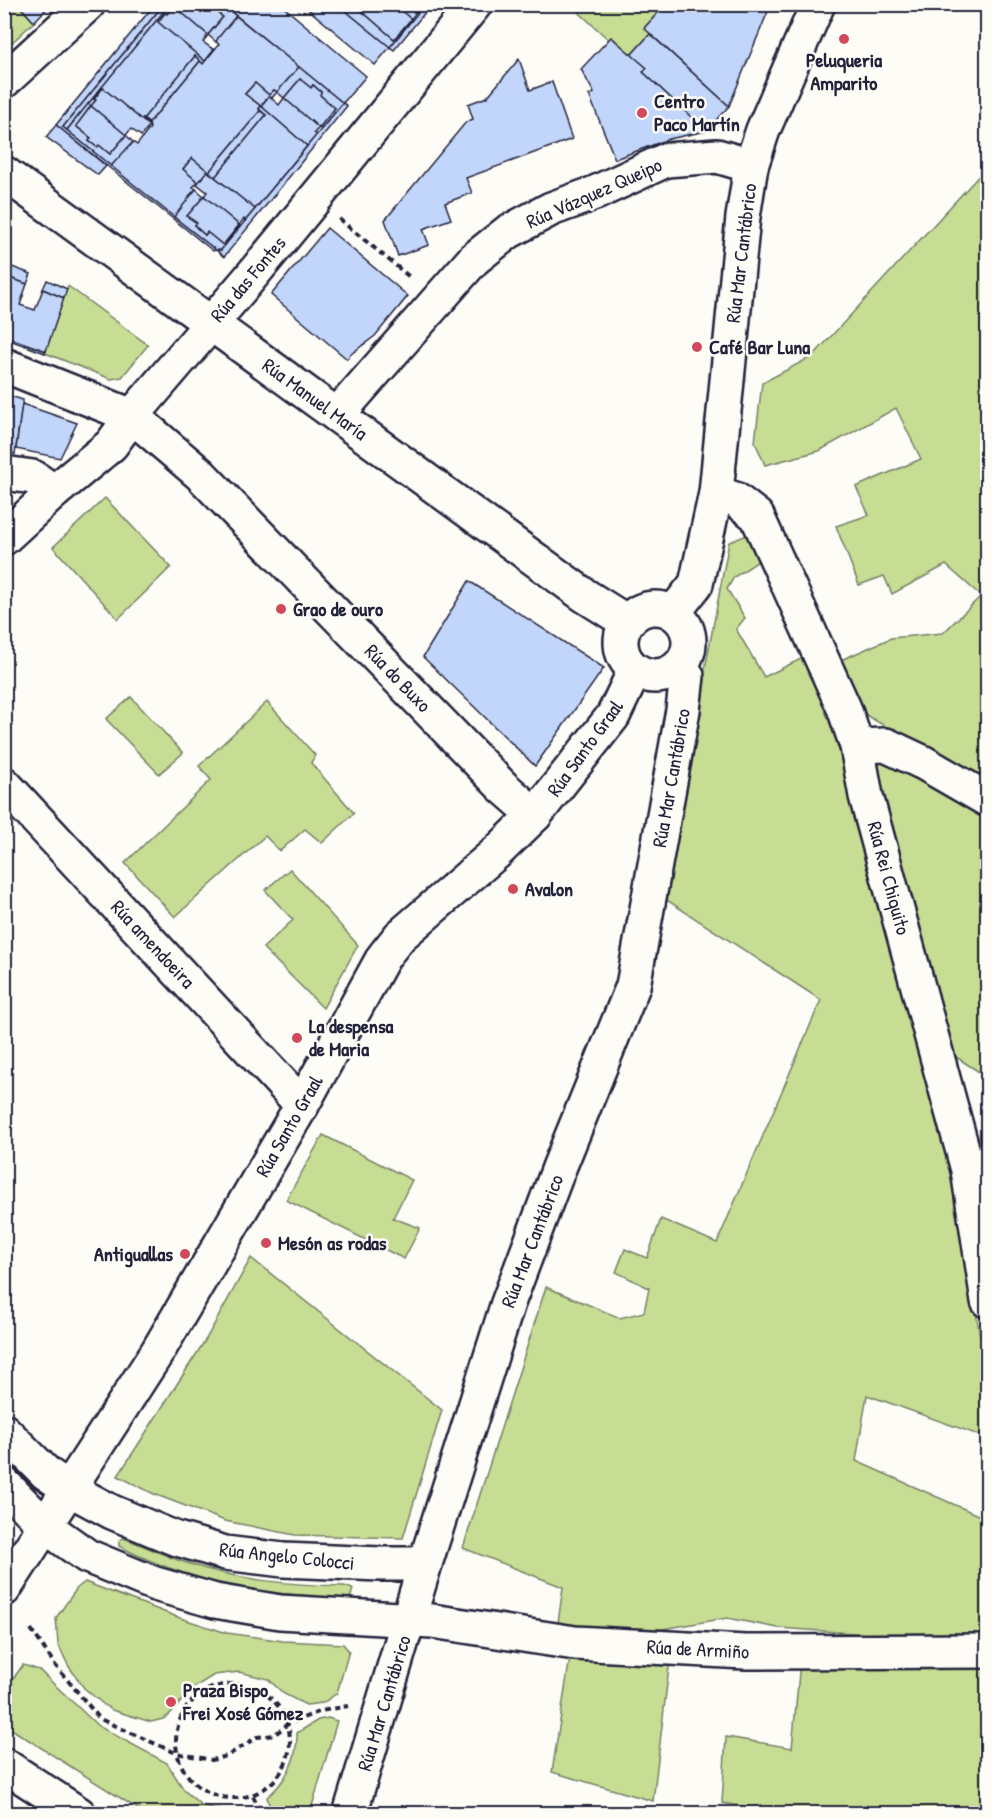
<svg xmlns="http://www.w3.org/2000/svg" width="992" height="1818" font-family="'Patrick Hand',sans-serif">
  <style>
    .green { fill: #c6dd93; stroke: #748067; stroke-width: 1.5 }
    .building { fill: #c2d5fa; stroke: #22223b; stroke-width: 1.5 }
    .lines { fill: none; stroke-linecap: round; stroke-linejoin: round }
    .minor-casing { stroke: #22223b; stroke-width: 38 }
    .path { stroke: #22223b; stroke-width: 4; stroke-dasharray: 6 4.5; stroke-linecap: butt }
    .minor { stroke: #fdfcf7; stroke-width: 33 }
    .poi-dot { fill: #d1495b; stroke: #fdfcf7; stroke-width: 2 }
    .labels { text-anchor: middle; stroke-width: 5; stroke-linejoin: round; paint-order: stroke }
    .poi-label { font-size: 20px; font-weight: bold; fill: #22223b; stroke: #fdfcf7; text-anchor: start }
    .street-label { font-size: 20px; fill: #22223b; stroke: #fdfcf7 }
  </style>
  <rect width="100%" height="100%" fill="#fdfcf7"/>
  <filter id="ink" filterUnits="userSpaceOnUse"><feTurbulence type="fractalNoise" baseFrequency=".0167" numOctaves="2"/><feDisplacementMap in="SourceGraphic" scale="12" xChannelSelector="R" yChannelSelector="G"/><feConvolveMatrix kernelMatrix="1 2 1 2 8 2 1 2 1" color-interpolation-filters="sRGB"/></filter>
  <g filter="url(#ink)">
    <g class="green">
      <path d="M5 4 18 5 34 22 5 49Z"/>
      <path d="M571 5H666L650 34 631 55 612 37 609 40Z"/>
      <path d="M987 167V787L866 715 841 660 891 638 943 633 981 596 946 565 892 594 884 576 859 585 836 526 869 515 856 487 921 459 896 408 819 451 765 465 755 442 762 383 813 356Z"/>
      <path d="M68 286 148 345 122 377 111 379 45 353Z"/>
      <path d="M105 498 171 567 118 619 53 547Z"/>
      <path d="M747 535 752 537 766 556 734 577 727 589 745 618 736 629 764 677 807 656 835 712 943 1116 987 1378V1438L867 1395 856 1461 987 1519V1640H957L778 1628 727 1618 627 1635 558 1623 563 1587 463 1548 546 1287 620 1318 644 1312 649 1288 616 1272 625 1249 647 1258 661 1219 717 1243 821 1000 662 897 729 542Z"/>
      <path d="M131 697 183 753 159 774 106 719Z"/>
      <path d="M267 702 315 755 311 763 354 813 322 843 305 829 280 851 265 836 175 917 125 863 211 780 199 766Z"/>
      <path d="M894 759 987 816V1077L942 1048 873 768 879 760Z"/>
      <path d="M290 869 358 945 323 1008 263 948 293 920 265 890Z"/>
      <path d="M323 1135 412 1180 393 1218 420 1228 404 1259 286 1200Z"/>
      <path d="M251 1258 442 1410 403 1538 295 1535 225 1521 154 1494 118 1476 206 1339Z"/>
      <path d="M123 1538C144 1545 163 1556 184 1562 236 1580 289 1585 344 1586L353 1589 351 1596 345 1600C311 1596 276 1594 243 1588 204 1581 154 1565 119 1546V1541Z"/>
      <path d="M85 1582 180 1618 227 1633 283 1641 343 1644 349 1651 337 1693 323 1703 306 1705 284 1694 268 1679 239 1672 214 1675 193 1688 169 1715 163 1719 151 1722 112 1710 103 1704 84 1688 68 1665 58 1644 56 1618 77 1588Z"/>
      <path d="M571 1651 670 1659 653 1801 552 1772Z"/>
      <path d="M800 1662H987V1813L789 1814 722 1803 726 1737 792 1748Z"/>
      <path d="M23 1665 39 1670 98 1726 167 1763 184 1790 201 1805 233 1813 245 1811 247 1813H144L5 1725V1690Z"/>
      <path d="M328 1718 337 1721 310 1813H271L267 1797C286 1782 298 1758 297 1733L318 1720Z"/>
    </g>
    <g class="building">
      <path d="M18 4H51L34 22Z"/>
      <path d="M155 4H164L63 127 216 250 213 251 56 125Z"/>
      <path d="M164 4H170L67 130 63 127Z"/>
      <path d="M170 4 174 6 167 14 165 13 158 22 205 61 214 50 203 64 195 56 143 119 150 125 149 126 103 88 94 99 96 100 91 106 88 104Z"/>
      <path d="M176 4H212L216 8 214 10 223 17 208 35 174 6Z"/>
      <path d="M212 4H222L236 16 216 42 208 35 223 17 214 10 216 8Z"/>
      <path d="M222 4H280L366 76 343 103Z"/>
      <path d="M302 4H338L390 47 375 65Z"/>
      <path d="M351 4H358L356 6 394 39 411 19 412 20 390 47 346 11Z"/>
      <path d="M358 4H394L411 19 394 39 356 6Z"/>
      <path d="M394 4H422L411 19Z"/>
      <path d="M425 4H432L394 50 390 47Z"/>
      <path d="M666 4H771L729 106 644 28Z"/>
      <path d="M174 6 208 35 203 42 214 50 205 61 158 22 165 13 167 14Z"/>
      <path d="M236 16 299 67 277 92 274 90 269 95 255 83 245 94 261 106 259 109 260 111 209 172 192 158 183 169 198 182 193 187 196 189 189 196 191 197 174 217 111 166 129 145 130 146 133 142 137 145 150 128 149 123 200 61 203 64 219 44 216 42 218 38Z"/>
      <path d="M650 34 729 106 706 131 643 72 647 68 631 55Z"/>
      <path d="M611 37 647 68 643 72 706 131 669 139 615 159 589 95 594 93 581 69Z"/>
      <path d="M195 56 200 61 149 123 143 119Z"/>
      <path d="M519 59 530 90 552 82 572 139 466 178 472 193 445 203 451 219 423 229 429 245 398 256 385 220 466 122 473 119 468 104 487 97Z"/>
      <path d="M299 67 343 103 321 129 319 128 335 108 320 95 321 92 313 85 311 88 300 79 284 98 277 92Z"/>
      <path d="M300 79 311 88 313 85 321 92 320 95 335 108 319 128 284 98Z"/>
      <path d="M255 83 269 95 274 90 277 92 272 98 269 96 261 106 245 94Z"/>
      <path d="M103 88 149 126 141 136 131 129 126 135 91 106 96 100 94 99Z"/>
      <path d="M269 96 279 105 284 98 319 128 314 133 317 135 307 146 261 106Z"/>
      <path d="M343 103 347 106 224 257 216 250H221Z"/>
      <path d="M88 104 91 106 76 126 91 138 89 141 97 147 99 145 110 154 126 135 133 142 111 166 67 130Z"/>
      <path d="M91 106 126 135 110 154 99 145 97 147 89 141 91 138 76 126Z"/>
      <path d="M261 106 307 146 255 209 215 177 266 115 259 109Z"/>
      <path d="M260 111 266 115 215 177 209 172Z"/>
      <path d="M56 125 106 166 98 175 46 137Z"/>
      <path d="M192 158 209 172 207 171 198 182 183 169Z"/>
      <path d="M207 171 255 209 245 221 244 219 239 225 204 196 207 192 197 184Z"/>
      <path d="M196 189 204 196 187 216 197 223 195 225 196 227 205 235 207 232 223 245 239 225 240 226 221 250H216L174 217Z"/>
      <path d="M204 196 239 225 223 245 207 232 205 235 196 227 195 225 197 223 187 216Z"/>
      <path d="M327 228 408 296 375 336 351 354 347 359 271 295Z"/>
      <path d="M4 264 31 274 27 284 4 276Z"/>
      <path d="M4 276 27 284 20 305 35 310 43 289 64 298 46 351 4 336Z"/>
      <path d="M47 280 67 289 64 298 43 289Z"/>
      <path d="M4 336 46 351 45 353 4 338Z"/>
      <path d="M4 394 23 400 15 454 4 452Z"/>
      <path d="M22 404 77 423 60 458 16 449Z"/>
      <path d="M469 581 604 668 535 766 423 657Z"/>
    </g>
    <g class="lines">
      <defs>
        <g id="minor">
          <path d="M4 81 88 4"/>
          <path d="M4 173 584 595 627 622"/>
          <path d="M4 365 132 416 200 474 503 787 535 815"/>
          <path d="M337 415 474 259 508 232 551 209 595 193 666 160 717 156 751 166"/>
          <path d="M4 473 33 477 54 492"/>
          <path d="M716 493 735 499 757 516 844 708 857 746 866 796 968 1170 988 1301"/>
          <path d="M4 538 54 492 111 445 132 416 249 279 475 4"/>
          <circle cx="655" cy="642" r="34"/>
          <path d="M674 612 696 584 716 493 743 217 751 166 763 130 818 4"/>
          <path d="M857 746 886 745 924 763 988 800"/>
          <path d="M4 784 302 1105"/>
          <path d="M4 1431 46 1473 69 1489 112 1512 174 1538 225 1553 283 1560 381 1564H425"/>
          <path d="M4 1484 45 1526 87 1556 155 1584 215 1601 280 1612 432 1621 575 1643 745 1652 988 1651"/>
          <path d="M4 1589 158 1351 302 1105 384 956 400 936 496 853 535 815 613 716 635 670"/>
          <path d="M4 1765 79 1814"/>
          <path d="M350 1814 425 1564 508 1303 559 1168 633 986 683 710 687 676 681 665"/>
        </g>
      </defs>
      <use href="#minor" class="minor-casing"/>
      <g class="path">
        <path d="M339 219 412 279"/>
        <path d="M31 1629 55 1665 100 1719 176 1753 212 1760 227 1756 257 1737 274 1735 288 1724 321 1711 348 1706"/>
        <circle cx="233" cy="1741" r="57"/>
        <path d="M253 1796 262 1814"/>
      </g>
      <use href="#minor" class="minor"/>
    </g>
  </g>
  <g class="poi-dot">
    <circle cx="844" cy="39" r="6"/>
    <circle cx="642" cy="113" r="6"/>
    <circle cx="697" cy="347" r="6"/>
    <circle cx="281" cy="609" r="6"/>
    <circle cx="513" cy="889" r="6"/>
    <circle cx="297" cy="1038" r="6"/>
    <circle cx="266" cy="1243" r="6"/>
    <circle cx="185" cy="1254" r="6"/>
    <circle cx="171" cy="1702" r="6"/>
  </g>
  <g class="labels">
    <g class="poi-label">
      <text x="844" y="67" text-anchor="middle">Peluqueria<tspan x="844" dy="23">Amparito</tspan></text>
      <text x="654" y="108">Centro<tspan x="654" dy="23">Paco Martín</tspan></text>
      <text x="709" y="354">Café Bar Luna</text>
      <text x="293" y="616">Grao de ouro</text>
      <text x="525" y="896">Avalon</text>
      <text x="309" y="1033">La despensa<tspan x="309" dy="23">de Maria</tspan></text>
      <text x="278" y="1250">Mesón as rodas</text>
      <text x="173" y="1261" text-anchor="end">Antiguallas</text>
      <text x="183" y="1697">Praza Bispo<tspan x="183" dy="23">Frei Xosé Gómez</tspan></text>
    </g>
    <g class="street-label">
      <text transform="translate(594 193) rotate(-24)" y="7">Rúa Vázquez Queipo</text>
      <text transform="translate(741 253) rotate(-83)" y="7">Rúa Mar Cantábrico</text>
      <text transform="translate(248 279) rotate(-50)" y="7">Rúa das Fontes</text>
      <text transform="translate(315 399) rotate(36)" y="7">Rúa Manuel María</text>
      <text transform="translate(398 678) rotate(46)" y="7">Rúa do Buxo</text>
      <text transform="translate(585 748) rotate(-54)" y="7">Rúa Santo Graal</text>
      <text transform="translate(671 778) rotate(-80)" y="7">Rúa Mar Cantábrico</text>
      <text transform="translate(889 878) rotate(75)" y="7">Rúa Rei Chiquito</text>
      <text transform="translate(153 944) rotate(47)" y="7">Rúa amendoeira</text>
      <text transform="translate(289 1126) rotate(-60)" y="7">Rúa Santo Graal</text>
      <text transform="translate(532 1241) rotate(-69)" y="7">Rúa Mar Cantábrico</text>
      <text transform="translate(287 1556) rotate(6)" y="7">Rúa Angelo Colocci</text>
      <text transform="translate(698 1649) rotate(3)" y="7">Rúa de Armiño</text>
      <text transform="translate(384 1703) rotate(-73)" y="7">Rúa Mar Cantábrico</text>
    </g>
  </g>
  <rect width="992" height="1818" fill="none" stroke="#fdfcf7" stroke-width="24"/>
  <rect x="12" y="12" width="968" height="1794" fill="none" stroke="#22223b" stroke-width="2" filter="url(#ink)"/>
</svg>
